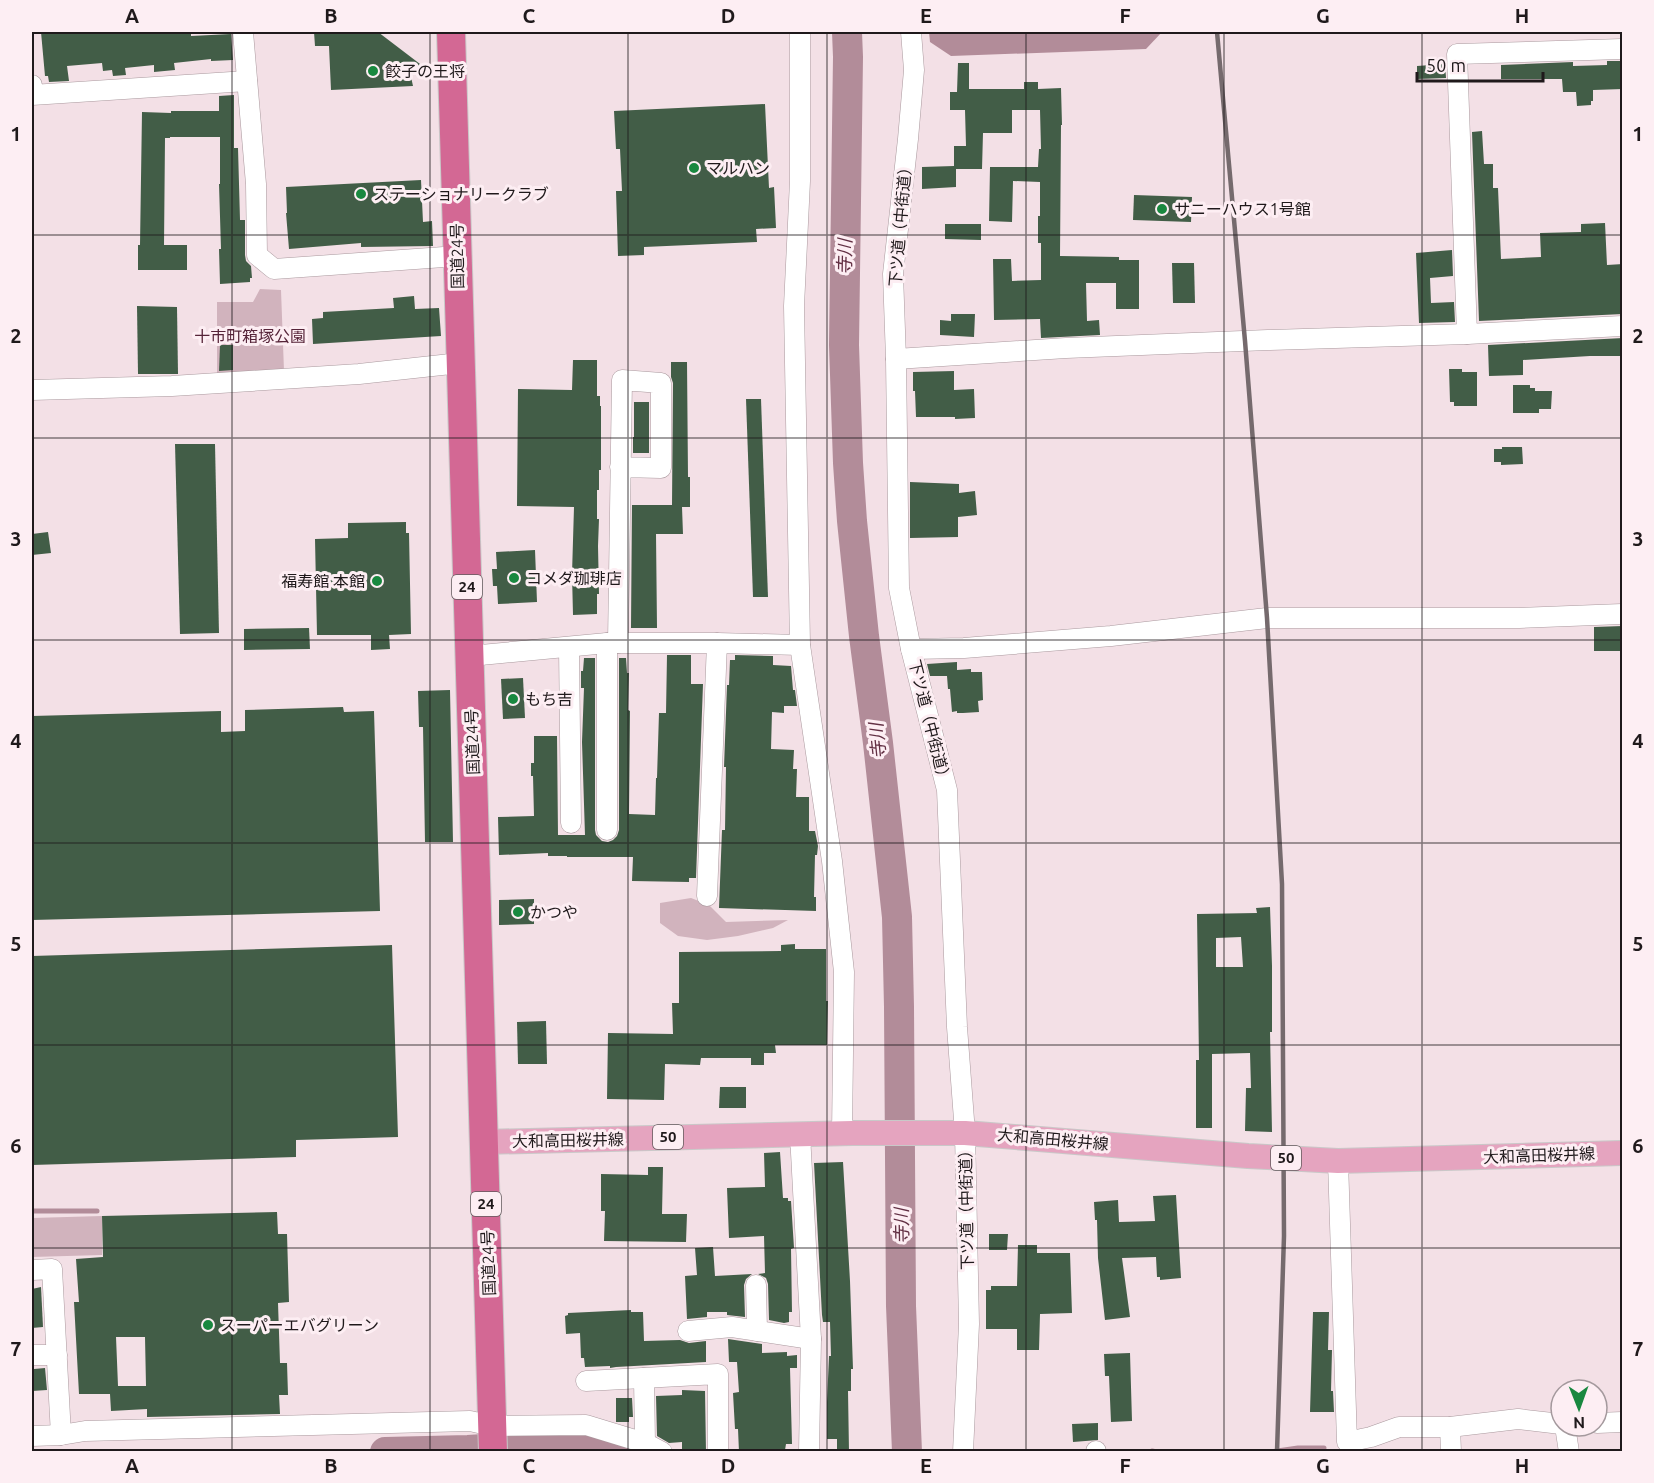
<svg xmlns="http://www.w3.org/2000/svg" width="1654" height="1483" font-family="Ubuntu,'Noto Sans JP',sans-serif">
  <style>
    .green { fill: #d1b3bd }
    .water { fill: #b28c99 }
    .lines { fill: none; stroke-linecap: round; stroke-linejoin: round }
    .stream { stroke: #b28c99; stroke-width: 5 }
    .river { stroke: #b28c99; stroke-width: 30 }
    .building { fill: #425d47; fill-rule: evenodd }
    .minor-casing { stroke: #aa999e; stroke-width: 21 }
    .major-casing { stroke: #c9c8c8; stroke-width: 26 }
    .highway-casing { stroke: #c9c8c8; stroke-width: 30 }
    .minor { stroke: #fff; stroke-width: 20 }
    .major { stroke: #e5a4bf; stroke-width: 24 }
    .highway { stroke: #d36894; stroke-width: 28 }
    .rail { stroke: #756a6d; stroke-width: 4.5 }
    .grid { fill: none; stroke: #1f191b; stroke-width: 1.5; stroke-opacity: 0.55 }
    .poi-dot { fill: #19883f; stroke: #fdeef3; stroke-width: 2 }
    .labels { text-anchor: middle; stroke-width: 6; stroke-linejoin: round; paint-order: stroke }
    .shield { fill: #fdeef3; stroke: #62595c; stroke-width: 1.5 }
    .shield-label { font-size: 15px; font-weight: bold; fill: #1f191b }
    .poi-label { font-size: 16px; fill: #1f191b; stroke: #fdeef3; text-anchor: start }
    .street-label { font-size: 16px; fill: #1f191b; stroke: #fdeef3 }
    .park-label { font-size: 16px; fill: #562439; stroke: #fdeef3 }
    .water-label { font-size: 18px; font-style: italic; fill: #622f43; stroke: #fdeef3 }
    .neatline { fill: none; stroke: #1f191b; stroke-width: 2 }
    .grid-label { font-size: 20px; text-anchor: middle; font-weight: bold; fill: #1f191b }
  </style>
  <rect width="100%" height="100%" fill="#f3e0e6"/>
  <g class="green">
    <path d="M260 289 281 290 284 371 217 374V302H253Z"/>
    <path d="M691 898 709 905 726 922 788 920 773 928 738 936 707 940 678 936 660 923V903Z"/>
    <path d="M102 1216V1255L32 1257V1218Z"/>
  </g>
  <path class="water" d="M929 32H1162L1146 49 951 56 930 42Z"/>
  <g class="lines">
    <g class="stream">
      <path d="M32 1211H97"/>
      <path d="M1152 1451 1157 1452"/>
      <path d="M1270 1452 1298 1448H1324"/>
    </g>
    <g class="river">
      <path d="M847 32 848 57 844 345 848 463 852 521 864 636 878 743 897 917 899 1007 901 1306 907 1452"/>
      <path d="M385 1452 468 1450 528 1446 611 1447 631 1452"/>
    </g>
  </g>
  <g class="building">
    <path d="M41 32H191V36L231 34 233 60 211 61V59L174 63 175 70 154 72V65L125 68 126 75 113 76 112 70 103 71 102 63 67 66 69 81 49 82 48 76H45Z"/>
    <path d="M314 32H378L420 64 411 77 413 86 331 90 329 46H315Z"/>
    <path d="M1607 61H1623V89L1593 90V101H1591V105L1577 106 1576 92H1563L1562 79H1501V65L1573 62V66L1607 65Z"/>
    <path d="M958 63H969V89H1024V82H1038V89L1061 88 1062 125H1061L1060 256 1119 257V260H1139V309H1116V283H1086L1087 321 1099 320 1100 335 1041 338 1040 319 994 320 993 259H1011L1012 281 1041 280V243H1038V216H1040V182L1013 181 1012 222 989 221 990 167H1038L1039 149H1041L1040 110H1012V133H983L982 169H956V187L922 189V167L954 166V146H966L965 110H950V92H957Z"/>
    <path d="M1445 64 1446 78 1417 79V66Z"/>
    <path d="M234 95V148H238L240 220H245V255L246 261 251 266 252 278H250V282L220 284 219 249H221L219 184H220V137H170V138H165L164 245H187V270H138V245H140L142 112 171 113V111H219V96Z"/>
    <path d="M765 104 769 188 774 187 776 228 756 229 757 242 644 247V255L618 256 616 191H622L620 149H616L614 111Z"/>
    <path d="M1482 131 1484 164H1493V188H1498L1501 259 1541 257 1540 233 1581 232V224L1605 223 1607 265 1623 264V314L1479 321 1472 132Z"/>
    <path d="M421 180 423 222 432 221 433 246 361 247V243L289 249 286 213H287L286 187Z"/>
    <path d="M1134 195 1192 197 1191 222 1133 220Z"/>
    <path d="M945 224H981V240L945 239Z"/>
    <path d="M1452 250 1453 276 1430 278 1431 303 1454 302 1455 322 1419 323 1416 253Z"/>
    <path d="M1172 263H1194L1195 303H1173Z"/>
    <path d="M414 296 415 309 439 308 441 336 313 344 312 319 323 318V312L394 308 393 298Z"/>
    <path d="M137 306 177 307 178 374H138Z"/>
    <path d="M951 314H975L974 337 940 335V320L951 321Z"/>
    <path d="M1623 338V356H1590L1523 360V375L1489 376 1488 345Z"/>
    <path d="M220 345H233V370L219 371Z"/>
    <path d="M573 360H597V396H600V406H601V470H599V490H597V519H599L598 546 599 594H597V614L573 615 572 574 574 507 517 506 518 389 572 390Z"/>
    <path d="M671 362H687L688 477H690V507H682L683 534H656L657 628H631L632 505H672L673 383 671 377Z"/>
    <path d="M1449 369H1462V372H1477V406H1454V402H1450Z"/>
    <path d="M954 371V390L974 389 975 418 955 419V417H916L915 391H913V372Z"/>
    <path d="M1513 385H1530V388H1535V391H1552L1551 409H1539V413H1513Z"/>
    <path d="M746 399H761L768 597H753Z"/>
    <path d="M634 402H649V453H633V437H634Z"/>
    <path d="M175 444H215L219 633 180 634Z"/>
    <path d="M1502 447H1522L1523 464 1501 465V462H1494V449H1502Z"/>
    <path d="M910 482 959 484V493L975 491 977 515 958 517V537L910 538Z"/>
    <path d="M406 522V533H409L411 634 389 635 390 649 371 650V635H317L315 539 348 538V523Z"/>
    <path d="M48 532 51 553 32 555V534Z"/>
    <path d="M535 550 537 602 498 604 497 586H493L492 569H497L496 552Z"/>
    <path d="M1623 626V651H1594V627Z"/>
    <path d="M309 628 310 649 244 650V629Z"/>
    <path d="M667 655H691V684H703L696 878H689V882L632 881 633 857H567V856H548V853L499 855 498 817 534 816 533 776H531V763H534V736H557L558 835H585L582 742 584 688H581V671H583L584 658H595V830L596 835 602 841 608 842 613 840 617 836 619 830V658H626L627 673H629L628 710 630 711 629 814 655 815 656 778H657L659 713H666Z"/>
    <path d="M735 655 773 656V665L791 666 793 690H795L797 706H784V713L772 712 771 749 794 750 793 769H797L796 797H809V831H815L818 846 817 855H815L814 897H816V911L719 908 722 830H725L726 767H724L727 685H729L730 660H735Z"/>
    <path d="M957 662V670L971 669V672H982L983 700 978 701 979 712 963 713H957V711L952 712 950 689H948L947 676H930L927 664Z"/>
    <path d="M523 678 525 718 503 719 501 679Z"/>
    <path d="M450 690 453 842H425L423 727H419L418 691Z"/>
    <path d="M343 707 344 712 374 711 380 911 32 920V716L221 711V732L245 731V710Z"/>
    <path d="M534 899V924L499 925V900Z"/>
    <path d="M1270 907 1272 966V1032H1270L1272 1132 1245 1131 1246 1088H1251L1250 1053 1212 1054V1128H1196V1060H1199L1197 914 1257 913 1256 908ZM1241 937 1243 967H1216V938Z"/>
    <path d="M795 944V949H826V1001H828L827 1045H775L776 1053H764V1065H751V1058H701L700 1065 665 1064 664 1100 607 1099 608 1033 673 1034 672 1003H679V952L781 951V945Z"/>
    <path d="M392 945 398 1137 296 1140V1157L32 1165V956Z"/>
    <path d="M546 1021 547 1064H518L517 1022Z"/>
    <path d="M720 1087H746V1108H719Z"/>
    <path d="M780 1152 783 1198H788V1201H791L794 1248 791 1249 792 1312H789V1322L784 1323 769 1320 768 1284 766 1278 758 1274 765 1273 764 1236 729 1238 727 1188 765 1187 764 1153Z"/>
    <path d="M843 1162 850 1281 853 1369H851V1391H848L849 1452H837V1439H827V1402L829 1356H831L830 1322H823L822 1315 814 1163Z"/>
    <path d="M648 1167H663L662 1214H687L686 1242 604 1241 605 1211H601V1174L648 1175Z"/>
    <path d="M1176 1195 1181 1278 1160 1280V1277H1157L1156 1257 1122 1258 1130 1317 1105 1320 1098 1258 1097 1220H1095L1094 1202 1118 1200 1119 1222 1155 1221 1153 1196Z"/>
    <path d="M277 1212 278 1234H287L289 1302 278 1303 280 1363H287L288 1395H279L280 1414 147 1417V1409L111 1411 110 1394H79L74 1302H79L76 1259 103 1257 102 1216ZM116 1337H145L146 1386H118Z"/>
    <path d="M989 1234H1008L1007 1250H989Z"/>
    <path d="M1018 1245H1037V1253H1070L1072 1313 1040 1314 1039 1350H1017V1329H986V1290H991V1286H1017Z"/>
    <path d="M713 1247 715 1276 752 1274 746 1279 744 1285 745 1317 727 1315V1312H707V1317L687 1319 685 1276 697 1275 695 1248Z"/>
    <path d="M41 1287 43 1327 32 1328V1289Z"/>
    <path d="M631 1310V1312H643L644 1341 680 1340 689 1343 706 1341V1362L616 1367 610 1368V1366L585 1367 584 1358H581L580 1333 566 1334 565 1316 568 1315V1313Z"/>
    <path d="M1313 1312H1329L1328 1350H1332L1331 1391H1333L1334 1412H1310Z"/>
    <path d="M728 1339 762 1344V1353L787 1352V1356L797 1355V1368H790L792 1444H786L785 1450 739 1452 738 1429H735L733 1393 739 1392 737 1362H729Z"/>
    <path d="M1130 1353 1132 1421 1111 1422 1109 1376H1105L1104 1354Z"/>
    <path d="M45 1368 47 1390 32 1391V1373H34V1369Z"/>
    <path d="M682 1390 705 1391 706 1452 682 1451V1442L669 1443 657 1436 656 1396 682 1395Z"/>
    <path d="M616 1398H632L633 1417H629V1422H616Z"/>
    <path d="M1098 1423V1440L1073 1442 1072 1424Z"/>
  </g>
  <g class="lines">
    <defs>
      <g id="minor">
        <path d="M243 32 256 184 257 255 274 269 458 256"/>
        <path d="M800 32V181L794 306 800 645 832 861 844 972 842 1134"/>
        <path d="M911 32 914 70 908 139 893 274 896 359 899 588 911 649 947 790 957 1027 965 1133 969 1324 963 1452"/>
        <path d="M32 85V95L247 81"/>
        <path d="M1467 334 1457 54 1622 49"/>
        <path d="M896 359 1066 348 1268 340 1467 334 1622 326"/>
        <path d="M32 390 172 386 359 374 460 363"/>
        <path d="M618 643 622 380 661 383V468L620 467"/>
        <path d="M717 643 800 645"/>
        <path d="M569 647 571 823"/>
        <path d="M911 649 964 648 1111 636 1267 618H1519L1622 614"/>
        <path d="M470 656 607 643H717L707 896"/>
        <path d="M607 830V643"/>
        <path d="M800 1134 811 1339 809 1452"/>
        <path d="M1338 1161 1347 1442 1371 1437 1399 1427H1450L1518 1419 1561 1424"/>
        <path d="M32 1270 52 1269 61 1435"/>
        <path d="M756 1285 757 1331"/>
        <path d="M688 1331 732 1327 811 1339"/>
        <path d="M32 1355H57"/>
        <path d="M586 1381 718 1374V1452"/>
        <path d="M1597 1423 1622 1422"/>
        <path d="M1565 1426 1569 1452"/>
        <path d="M1450 1427 1451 1452"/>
        <path d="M32 1436 61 1435 85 1431 470 1421 492 1426 586 1425 645 1443 644 1378"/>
        <path d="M645 1443 662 1452"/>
        <path d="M1096 1451V1452"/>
      </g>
      <path id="major" d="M484 1142 852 1133H965L1248 1156 1338 1161 1622 1153"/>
      <path id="highway" d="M451 32 493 1452"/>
    </defs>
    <use href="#minor" class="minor-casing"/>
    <use href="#major" class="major-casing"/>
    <use href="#highway" class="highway-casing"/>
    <use href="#minor" class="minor"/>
    <use href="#major" class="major"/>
    <use href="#highway" class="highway"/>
    <path class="rail" d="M1217 32 1245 341 1267 618 1282 884 1284 1236 1277 1452"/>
  </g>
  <path class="grid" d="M232 32V1452M430 32V1452M628 32V1452M827 32V1452M1026 32V1452M1224 32V1452M1422 32V1452M32 235H1622M32 438H1622M32 640H1622M32 843H1622M32 1045H1622M32 1248H1622"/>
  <g class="poi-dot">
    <circle cx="373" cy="71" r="6"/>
    <circle cx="694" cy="168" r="6"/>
    <circle cx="361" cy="194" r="6"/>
    <circle cx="1162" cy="209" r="6"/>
    <circle cx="514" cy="578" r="6"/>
    <circle cx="377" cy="581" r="6"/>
    <circle cx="513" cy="699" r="6"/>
    <circle cx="518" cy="912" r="6"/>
    <circle cx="208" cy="1325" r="6"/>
  </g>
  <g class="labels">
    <g class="shield">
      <rect x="452" y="575" width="30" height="24" rx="4.5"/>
      <rect x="653" y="1125" width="30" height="24" rx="4.5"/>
      <rect x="1271" y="1146" width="30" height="24" rx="4.5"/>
      <rect x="471" y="1192" width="30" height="24" rx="4.5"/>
    </g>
    <g class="shield-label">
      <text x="467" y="592">24</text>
      <text x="668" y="1142">50</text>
      <text x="1286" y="1163">50</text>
      <text x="486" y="1209">24</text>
    </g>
    <g class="poi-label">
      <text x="385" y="77">餃子の王将</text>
      <text x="706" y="174">マルハン</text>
      <text x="373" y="200">ステーショナリークラブ</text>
      <text x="1174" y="215">サニーハウス1号館</text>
      <text x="526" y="584">コメダ珈琲店</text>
      <text x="365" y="587" text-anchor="end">福寿館 本館</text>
      <text x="525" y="705">もち吉</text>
      <text x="530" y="918">かつや</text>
      <text x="220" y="1331">スーパーエバグリーン</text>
    </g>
    <g class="street-label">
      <text transform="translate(900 223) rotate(-85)" y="6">下ツ道（中街道）</text>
      <text transform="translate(457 256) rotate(-91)" y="6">国道24号</text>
      <text transform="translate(930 722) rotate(76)" y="6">下ツ道（中街道）</text>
      <text transform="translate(472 742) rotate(-92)" y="6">国道24号</text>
      <text transform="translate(1053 1139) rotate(5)" y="6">大和高田桜井線</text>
      <text transform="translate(568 1140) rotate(-1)" y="6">大和高田桜井線</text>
      <text transform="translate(1539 1155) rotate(-2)" y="6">大和高田桜井線</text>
      <text transform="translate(966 1206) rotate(-91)" y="6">下ツ道（中街道）</text>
      <text transform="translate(488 1263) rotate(-92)" y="6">国道24号</text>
    </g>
    <g class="park-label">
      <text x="250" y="342">十市町箱塚公園</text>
    </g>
    <g class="water-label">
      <text transform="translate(845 257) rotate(-89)" y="6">寺川</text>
      <text transform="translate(878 741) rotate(-96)" y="6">寺川</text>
      <text transform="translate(902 1226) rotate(-91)" y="6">寺川</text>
    </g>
  </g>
  <rect width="1654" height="1483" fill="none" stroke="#fdeef3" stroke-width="66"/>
  <g transform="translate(1579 1408) rotate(179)"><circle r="28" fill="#fdeef3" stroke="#a4999d" stroke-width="1.5"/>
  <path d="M0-4.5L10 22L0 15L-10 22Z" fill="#19883f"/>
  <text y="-9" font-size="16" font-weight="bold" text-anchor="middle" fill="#1f191b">N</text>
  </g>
  <path d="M1417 72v9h126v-9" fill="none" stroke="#1f191b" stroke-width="3"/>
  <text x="1426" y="72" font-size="18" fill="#1f191b" stroke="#fdeef3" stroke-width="4.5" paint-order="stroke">50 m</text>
  <rect x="33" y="33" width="1588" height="1417" class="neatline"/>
  <g class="grid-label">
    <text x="132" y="23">A</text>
    <text x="331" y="23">B</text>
    <text x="529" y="23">C</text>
    <text x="728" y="23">D</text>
    <text x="926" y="23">E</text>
    <text x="1125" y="23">F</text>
    <text x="1323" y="23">G</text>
    <text x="1522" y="23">H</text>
    <text x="16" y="141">1</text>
    <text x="1638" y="141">1</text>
    <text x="16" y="343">2</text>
    <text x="1638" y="343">2</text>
    <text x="16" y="546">3</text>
    <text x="1638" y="546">3</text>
    <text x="16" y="748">4</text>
    <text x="1638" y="748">4</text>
    <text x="16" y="951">5</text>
    <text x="1638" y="951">5</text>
    <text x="16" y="1153">6</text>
    <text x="1638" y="1153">6</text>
    <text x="16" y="1356">7</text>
    <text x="1638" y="1356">7</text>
    <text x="132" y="1473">A</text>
    <text x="331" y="1473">B</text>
    <text x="529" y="1473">C</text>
    <text x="728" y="1473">D</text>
    <text x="926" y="1473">E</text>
    <text x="1125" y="1473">F</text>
    <text x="1323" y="1473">G</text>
    <text x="1522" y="1473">H</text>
  </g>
</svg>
